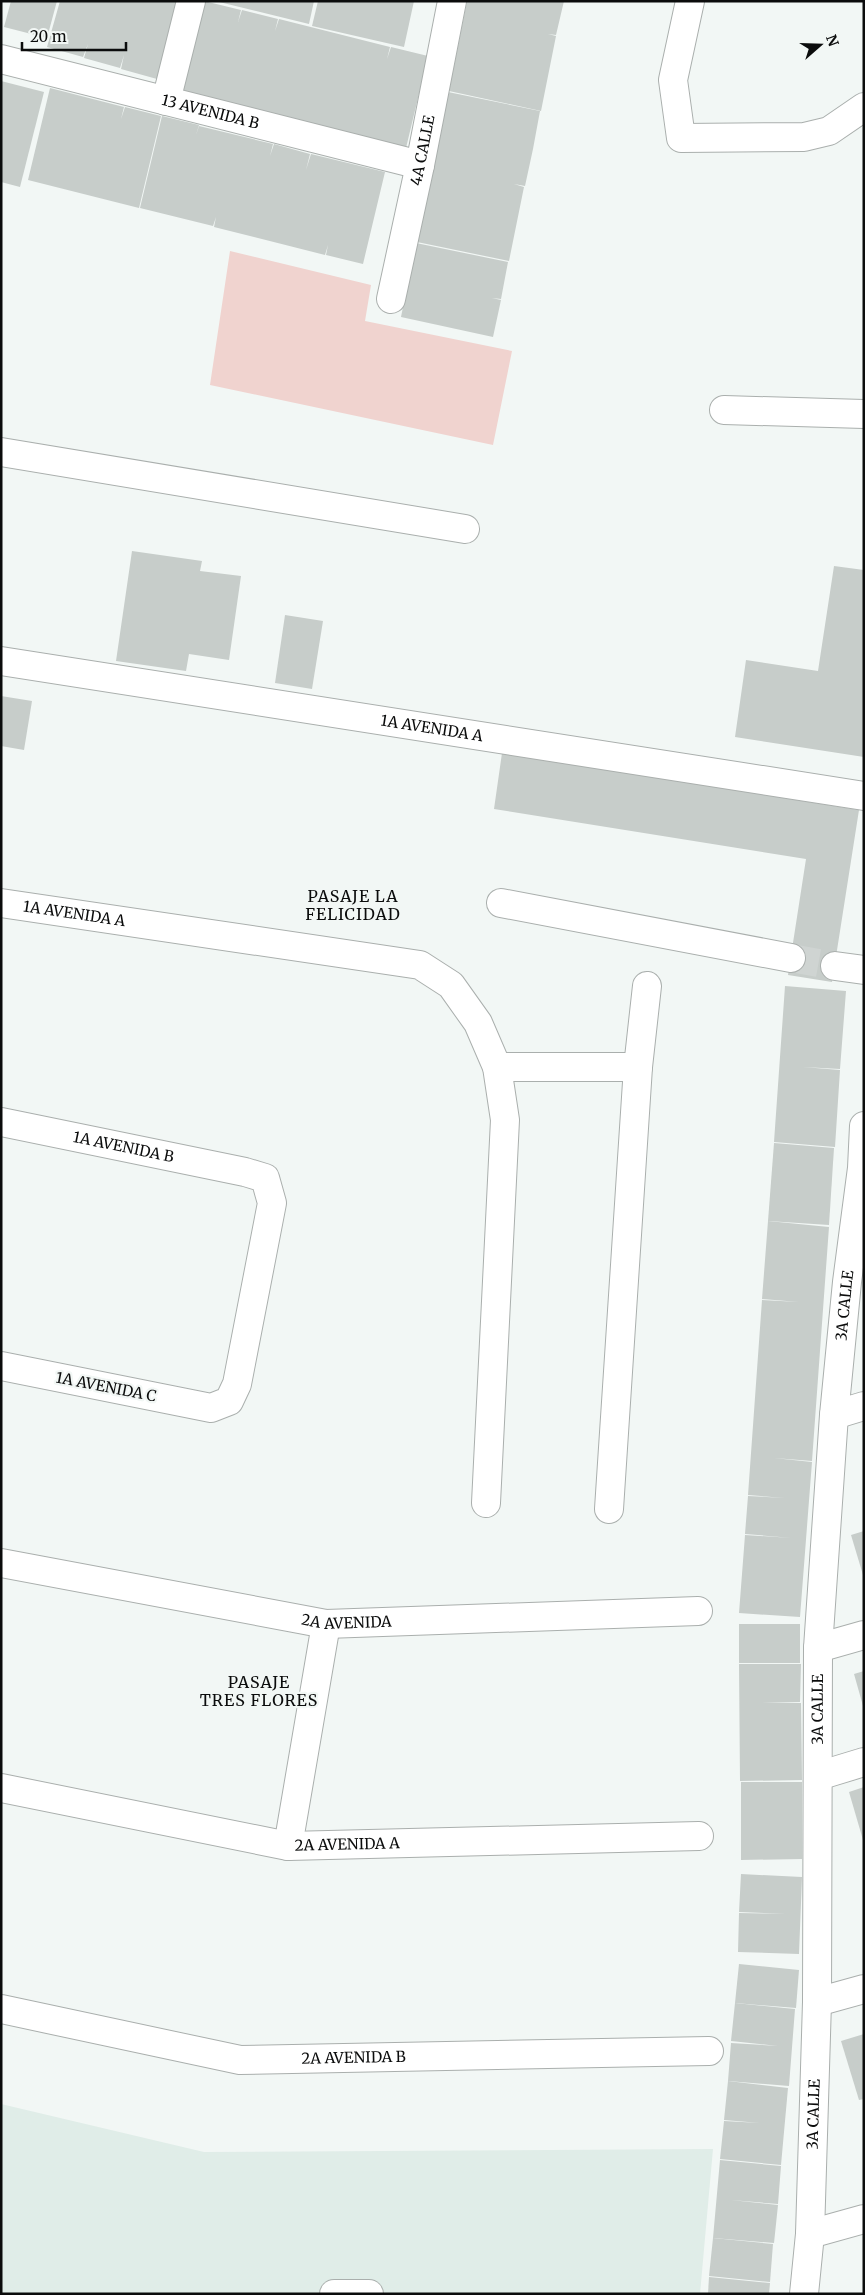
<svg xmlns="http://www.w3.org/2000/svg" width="865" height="2295" font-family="Merriweather,serif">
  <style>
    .built { fill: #e0ede8 }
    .green { fill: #f0d3cf }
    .building { fill: #c7cdca }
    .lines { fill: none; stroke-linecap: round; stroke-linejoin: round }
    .minor-tunnel { stroke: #cfd4d2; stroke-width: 28; stroke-dasharray: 28 14; stroke-linecap: butt }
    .minor-casing { stroke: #aaafad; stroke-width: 30 }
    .minor { stroke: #fff; stroke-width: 28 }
    .labels { text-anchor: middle; stroke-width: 4.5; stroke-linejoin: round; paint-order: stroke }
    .street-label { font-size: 15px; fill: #0b0c0c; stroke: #f2f7f5 }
    .neighbourhood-label { font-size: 16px; letter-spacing: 1px; fill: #0b0c0c; stroke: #f2f7f5 }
  </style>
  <rect width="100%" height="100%" fill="#f2f7f5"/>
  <path class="built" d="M1 2104 204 2152 713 2149 700 2294H1Z"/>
  <path class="green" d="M230 251 371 285 365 321 512 351 493 445 210 385Z"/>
  <g class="building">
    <path d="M11 1H57L47 38 4 27Z"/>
    <path d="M60 1H179L157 79 121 69 124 55 120 68 84 58 88 44 83 57 47 47Z"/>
    <path d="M204 1 241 10 238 22 242 10 278 19 275 31 279 19 390 47 387 59 391 47 428 56 406 148 182 92Z"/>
    <path d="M215 1H314L309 24Z"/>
    <path d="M318 1H414L404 47 312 26Z"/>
    <path d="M467 1H564L556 35 548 34 556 36 541 111 449 91Z"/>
    <path d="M1 81 44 92 20 187 1 182Z"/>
    <path d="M50 88 124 107 121 119 125 107 161 116 139 208 28 180Z"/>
    <path d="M448 92 540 111 533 149 519 146 533 149 525 186 514 184 524 187 509 261 417 242Z"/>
    <path d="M162 116 199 125 196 135 199 126 273 144 270 156 274 144 310 154 306 170 311 154 385 172 363 264 326 255 328 245 325 255 214 227 216 217 213 226 140 208Z"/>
    <path d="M416 243 508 262 501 299 492 298 501 300 493 337 401 317Z"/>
    <path d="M132 551 202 561 200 571 241 576 229 660 189 654 186 671 116 661Z"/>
    <path d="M834 566 864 570V757L735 737 746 660 818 671Z"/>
    <path d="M285 615 323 621 312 689 275 683Z"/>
    <path d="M1 696 32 701 24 750 1 746Z"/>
    <path d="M502 753 859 810 832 982 788 975 806 859 494 809Z"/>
    <path d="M785 986 846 991 840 1069 803 1067 840 1070 835 1147 774 1142Z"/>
    <path d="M774 1143 834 1148 829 1225 768 1221Z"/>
    <path d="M768 1221 829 1227 812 1461 774 1458 812 1462 800 1617 739 1613 745 1535 792 1538 745 1534 748 1496 785 1498 748 1495 762 1300 799 1302 762 1299Z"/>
    <path d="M864 1531V1575H863L851 1535Z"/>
    <rect x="739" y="1624" width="61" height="39"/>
    <path d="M739 1664H801L800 1702 760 1703H801L802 1780 740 1781Z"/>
    <path d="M864 1671V1706H863L854 1674Z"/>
    <path d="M741 1782H802V1859L741 1860Z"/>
    <path d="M864 1787V1840H863L849 1792Z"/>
    <path d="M741 1874 802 1877 799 1954 738 1952 739 1913 786 1914 739 1912Z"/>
    <path d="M739 1964 799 1970 796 2008 735 2003Z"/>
    <path d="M735 2003 795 2009 789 2086 728 2081 731 2043 778 2046 731 2041Z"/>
    <path d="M864 2034V2099L859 2100 841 2041Z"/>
    <path d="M728 2081 788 2088 781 2165 720 2159 724 2121 760 2123 724 2120Z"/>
    <path d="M720 2160 781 2166 778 2204 731 2200 778 2205 774 2243 713 2238Z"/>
    <path d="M713 2238 773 2244 770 2282 709 2276Z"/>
    <path d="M709 2277 770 2283 769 2294H708Z"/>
  </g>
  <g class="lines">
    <path class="minor-tunnel" d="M791 958 835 966"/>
    <defs>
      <g id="minor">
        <path d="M690 1 673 80 681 138 804 137 829 131 864 107"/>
        <path id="s1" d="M1 59 420 165"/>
        <path d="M166 101 191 1"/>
        <path id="s2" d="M391 299 420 165 452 1"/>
        <path d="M724 410 864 414"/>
        <path d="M1 452 465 529"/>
        <path id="s3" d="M1 661 864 796"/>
        <path id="s4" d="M1 903 420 965 451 985 478 1023 497 1067 505 1120 486 1503"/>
        <path d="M501 903 791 958"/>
        <path d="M835 966 864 970"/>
        <path d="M497 1067H638"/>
        <path id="s5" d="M1 1122 245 1172 265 1178 272 1203 237 1384 229 1401 211 1408 1 1366"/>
        <path d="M834 1415 864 1406"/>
        <path d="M609 1509 638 1067 647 986"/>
        <path id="s6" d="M1 1563 326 1624 698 1611"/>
        <path d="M818 1648 864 1635"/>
        <path d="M818 1776 864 1762"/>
        <path id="s7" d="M1 1788 288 1846 699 1836"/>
        <path d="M288 1846 326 1624"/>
        <path d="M817 2002 864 1989"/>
        <path id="s8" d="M1 2009 240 2060 709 2051"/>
        <path d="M810 2234 864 2219"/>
        <path d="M334 2294H369"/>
        <path id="s9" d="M804 2294 810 2234 817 2002 818 1648 834 1415 847 1282 862 1168 864 1126"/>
      </g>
    </defs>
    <use href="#minor" class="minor-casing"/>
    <use href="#minor" class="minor"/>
  </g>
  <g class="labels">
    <g class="street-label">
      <text dy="5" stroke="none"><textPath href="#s1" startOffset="216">13 AVENIDA B</textPath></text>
      <text dy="5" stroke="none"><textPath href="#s2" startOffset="152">4A CALLE</textPath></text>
      <text dy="5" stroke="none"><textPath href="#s3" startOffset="436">1A AVENIDA A</textPath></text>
      <text dy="5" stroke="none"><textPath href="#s4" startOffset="74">1A AVENIDA A</textPath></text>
      <text dy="5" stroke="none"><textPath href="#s5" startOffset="125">1A AVENIDA B</textPath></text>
      <text dy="5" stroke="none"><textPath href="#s9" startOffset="990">3A CALLE</textPath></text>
      <text transform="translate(106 1387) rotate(11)" y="5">1A AVENIDA C</text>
      <text dy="5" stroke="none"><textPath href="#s6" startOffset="351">2A AVENIDA</textPath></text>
      <text dy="5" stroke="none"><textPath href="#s9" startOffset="585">3A CALLE</textPath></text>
      <text dy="5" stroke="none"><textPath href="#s7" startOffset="352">2A AVENIDA A</textPath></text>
      <text dy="5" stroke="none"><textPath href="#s8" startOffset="358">2A AVENIDA B</textPath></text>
      <text dy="5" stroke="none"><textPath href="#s9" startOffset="180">3A CALLE</textPath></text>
    </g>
    <g class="neighbourhood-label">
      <text x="353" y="902">PASAJE LA<tspan x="353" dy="18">FELICIDAD</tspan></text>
      <text x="259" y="1688">PASAJE<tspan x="259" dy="18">TRES FLORES</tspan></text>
    </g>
  </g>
  <rect width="865" height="2295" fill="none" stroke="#0b0c0c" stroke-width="5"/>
  <g transform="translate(820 45) rotate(70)" stroke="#f2f7f5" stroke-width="4" paint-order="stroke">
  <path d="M0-4L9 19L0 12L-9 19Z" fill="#0b0c0c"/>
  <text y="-8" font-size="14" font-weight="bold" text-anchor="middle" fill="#0b0c0c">N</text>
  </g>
  <path d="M22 42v8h104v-8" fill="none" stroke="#0b0c0c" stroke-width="2.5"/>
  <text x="30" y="42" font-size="15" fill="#0b0c0c" stroke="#f2f7f5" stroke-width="4" paint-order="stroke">20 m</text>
</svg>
